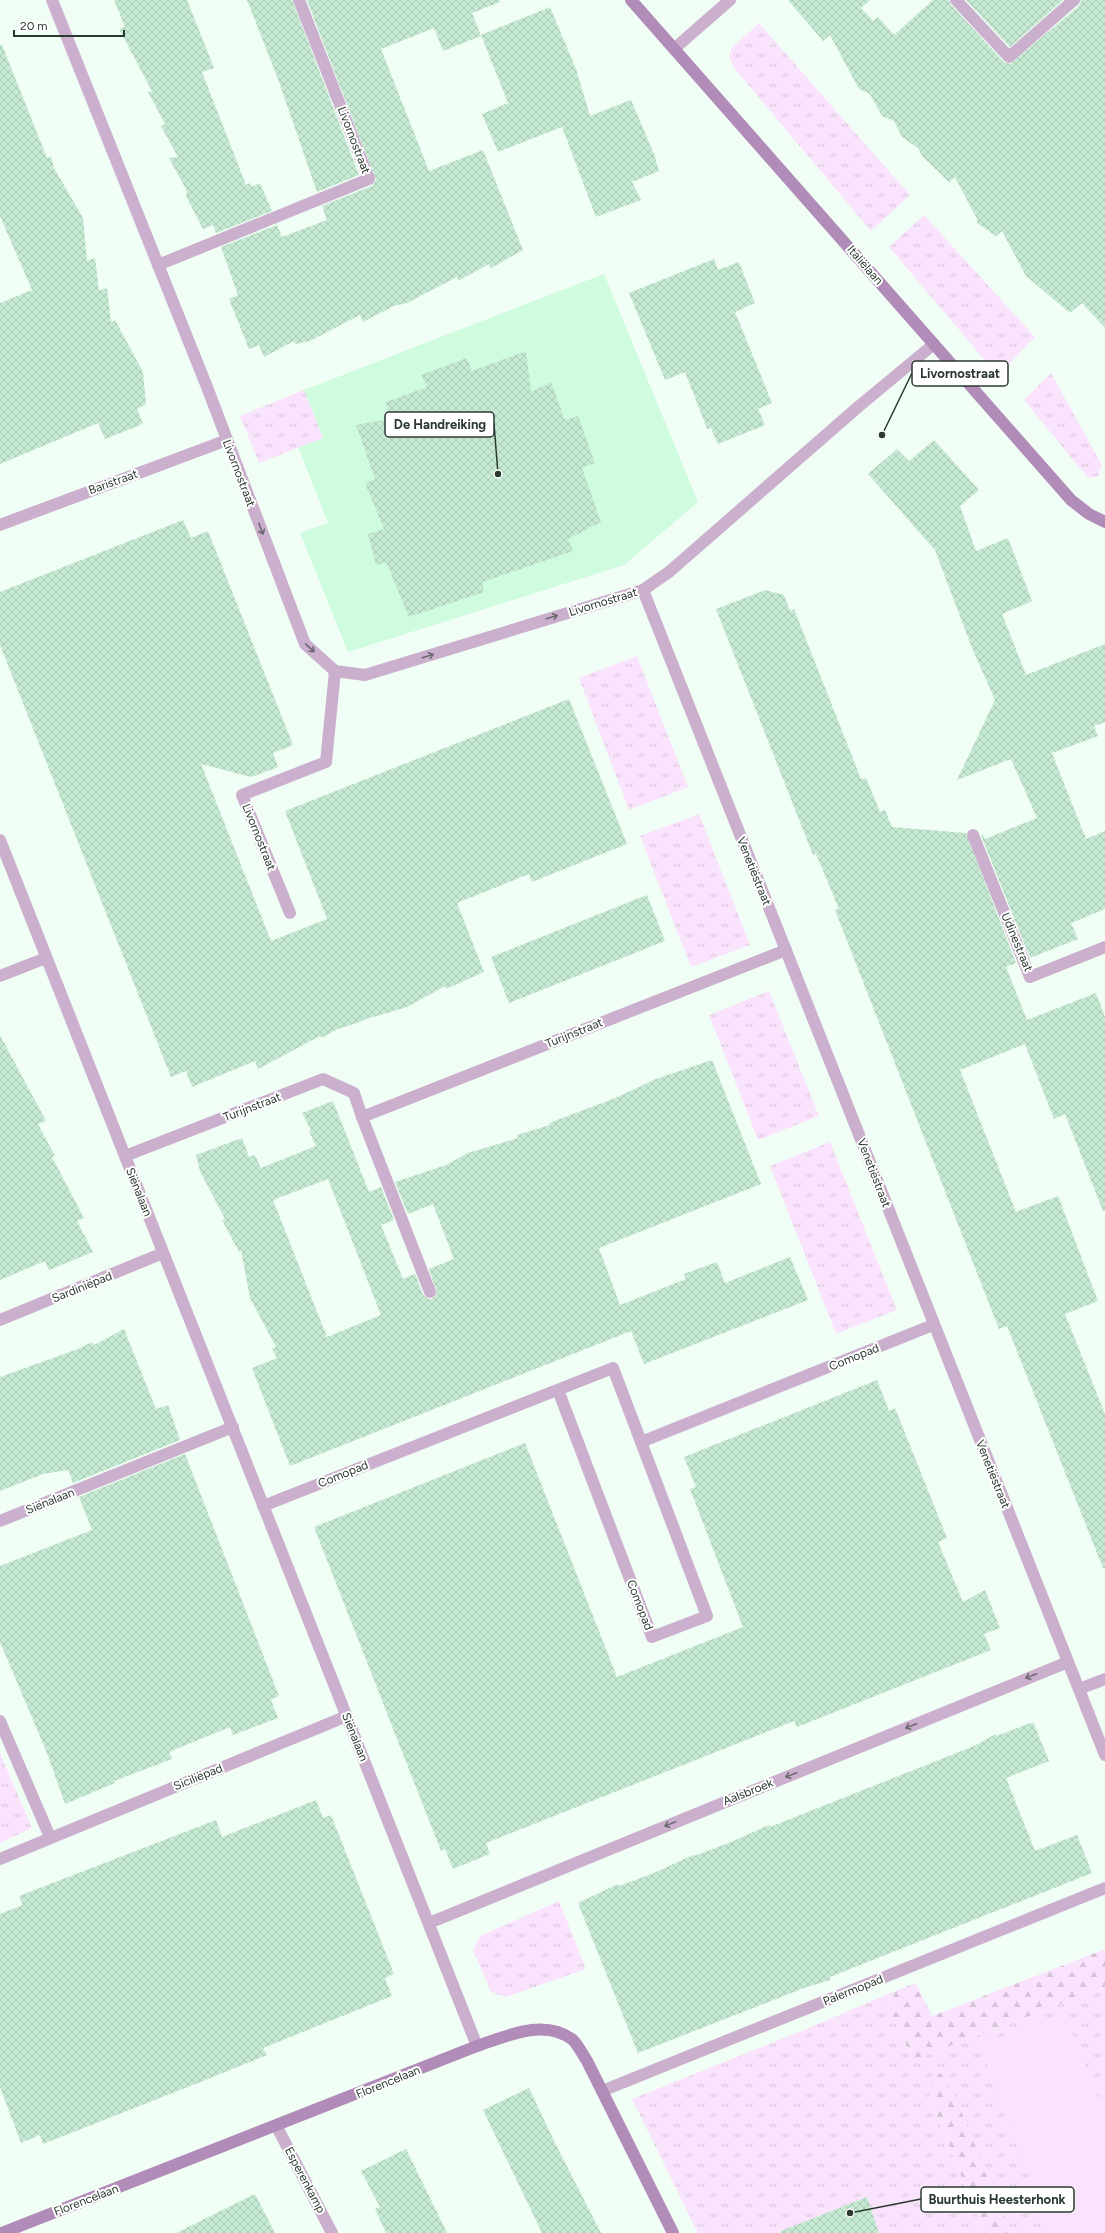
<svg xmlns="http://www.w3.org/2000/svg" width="1105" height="2233" font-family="Figtree,sans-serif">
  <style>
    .built { fill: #cffbdf }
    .grass { fill: url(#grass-tufts) }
    .forest { fill: url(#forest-firs) }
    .garden { fill: #fae4fd }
    .building { fill: url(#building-cross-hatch); fill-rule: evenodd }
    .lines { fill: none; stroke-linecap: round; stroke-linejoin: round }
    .lane { stroke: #cbb0ce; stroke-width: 12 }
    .street { stroke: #cbb0ce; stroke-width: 12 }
    .secondary { stroke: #b28cb8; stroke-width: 12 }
    .oneway { stroke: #6b696f }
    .labels { text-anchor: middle; stroke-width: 4; stroke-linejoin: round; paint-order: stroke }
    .street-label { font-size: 12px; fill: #2b3930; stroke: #fff }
    .leader { fill: none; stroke: #2b3930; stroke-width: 1.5 }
    .callout-dot { fill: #2b3930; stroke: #fff; stroke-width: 1.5 }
    .callout { fill: #fff; stroke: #2b3930; stroke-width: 1.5 }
    .callout-label { font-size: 13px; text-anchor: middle; font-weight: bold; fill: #2b3930 }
  </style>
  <defs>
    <pattern id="grass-tufts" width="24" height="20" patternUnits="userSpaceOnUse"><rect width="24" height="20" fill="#fae4fd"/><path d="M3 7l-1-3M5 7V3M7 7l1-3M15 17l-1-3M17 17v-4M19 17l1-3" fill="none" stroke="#d6c4d9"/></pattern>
    <pattern id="forest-firs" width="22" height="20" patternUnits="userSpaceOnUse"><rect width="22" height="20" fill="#fae4fd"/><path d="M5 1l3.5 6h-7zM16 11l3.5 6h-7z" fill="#d6c4d9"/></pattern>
    <pattern id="building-cross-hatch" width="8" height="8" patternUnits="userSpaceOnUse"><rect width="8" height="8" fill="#c6e9d3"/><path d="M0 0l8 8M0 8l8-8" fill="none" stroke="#aac9b5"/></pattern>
  </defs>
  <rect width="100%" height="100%" fill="#f0fef5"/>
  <path class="built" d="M604 274 698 502 624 565 348 652 300 533 328 523 298 447 323 437 304 390Z"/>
  <g class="grass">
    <path d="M759 23 910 195 871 231 734 68 729 56 732 48Z"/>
    <path d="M924 215 1035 337 1007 366 988 364 889 247Z"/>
    <path d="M1051 373 1102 465 1098 476 1088 478 1024 400Z"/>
    <path d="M304 390 323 438 259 463 240 416Z"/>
    <path d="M637 656 688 787 629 810 579 678Z"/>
    <path d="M699 814 750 945 691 967 640 836Z"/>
    <path d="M769 991 819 1116 758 1140 709 1015Z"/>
    <path d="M830 1142 897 1310 836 1334 770 1166Z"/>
    <path d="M0 1753 32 1828 0 1843Z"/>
    <path d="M559 1901 586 1969 506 1997 491 1992 473 1950 480 1936Z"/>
    <path d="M1105 1987V2233H1011L957 2101 929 2096 984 2233H698L632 2099 804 2030 883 1996 913 2060Z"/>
  </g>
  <g class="forest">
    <path d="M1105 1949V1987L913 2060 883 1996 916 1983 932 2016Z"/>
    <path d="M942 2073 957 2101 1011 2233H984L929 2096 934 2075Z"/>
  </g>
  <path class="garden" d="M1064 2012 1105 2116V2233H1052L979 2045Z"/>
  <g class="building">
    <path d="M114 0H187L214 68 202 72 246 185 250 183 252 187 260 183 272 211 216 233 213 225 203 229 186 196 187 191 169 158 178 157 161 126 165 124 148 92 152 91 119 29 125 27Z"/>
    <path d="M247 0H292L359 175 317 192 278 79Z"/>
    <path d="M307 0H499L500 2 472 13 481 36 443 51 434 28 381 49 429 171 483 150 523 250 491 268 489 264 458 281 457 277 407 303 394 306 363 322 360 315 310 341 296 344 294 341 264 357 259 345 249 349 229 299 238 295 221 247 277 225 282 237 327 220 322 206 372 186 376 180Z"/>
    <path d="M788 0H870L861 8 873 21 878 17 894 35 933 0H949L951 5 1004 62 1010 64 1079 6 1081 0H1105V328L1082 303 1070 313 1026 276 1002 231 996 236 977 223V219L955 177 949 182 922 156 918 148 902 137 894 121 882 116 870 94 859 89 830 35 823 41Z"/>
    <path d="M966 0H1063L1010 47Z"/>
    <path d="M550 7 576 69 590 116 631 100 654 154 659 171 632 182 641 200 596 217 562 127 498 152 482 114 508 103 481 35Z"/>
    <path d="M0 45H2L47 158 51 157 54 168 83 218 87 261 95 258 99 291 107 288 111 322 115 320 143 372 146 405 137 408 143 424 105 439 98 423 0 464V303L32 290 0 216Z"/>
    <path d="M714 259 718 270 739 262 755 303 735 312 772 403 758 409 765 425 718 444 711 428 707 429 685 372 665 380 629 293Z"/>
    <path d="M526 351 531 392 551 382 565 420 578 416 595 463 582 468 601 522 568 539 573 551 482 582 484 592 409 617 386 562 376 565 368 534 384 529 365 483 375 479 356 425 390 419 386 402 427 387 421 375 467 358 472 371Z"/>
    <path d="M934 440 979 490 960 506 976 551 1008 538 1032 601 1002 614 1026 675 1105 644V722L1094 726 1098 736 1052 753 1086 839 1105 831V909L1071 923 1078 939 1030 958 981 835H983L985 839 1037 818 1011 759 957 780 995 700 972 648 935 550 868 474 897 449 909 461Z"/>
    <path d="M183 520 191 538 208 531 293 745 273 753 278 767 251 777 201 764 271 941 327 919 285 811 569 699 627 844 532 882 529 874 457 903 484 972 446 989 445 986 407 1007 363 1020V1021L338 1029 321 1038 320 1036 258 1069 255 1061 192 1087 186 1071 171 1077 0 645V592Z"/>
    <path d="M765 590 784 595 790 611 794 609 861 779 866 778 880 812 885 810 892 827 966 833 1016 963 1006 967 1027 1020 1096 993 1105 1017V1211H1103L1065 1114 1054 1119 1025 1044 960 1070 1016 1212 1058 1196 1098 1301 1065 1314 1105 1414V1568H1103L1007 1326 999 1329 835 910 839 909 816 854 813 855 716 609Z"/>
    <path d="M647 895 665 941 509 1003 491 957Z"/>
    <path d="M0 1035 46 1121 38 1124 55 1156 52 1157 84 1218 77 1221 93 1252 49 1270 45 1261 0 1280Z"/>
    <path d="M712 1060 761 1184 599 1248 620 1305 686 1279 684 1274 717 1262 725 1283 790 1257 808 1300 644 1364 631 1331 290 1466 252 1368 277 1358 272 1349 276 1347 250 1298 241 1250 239 1252 222 1220 225 1219 200 1171 196 1155 242 1138 249 1157 255 1155 261 1168 316 1146 309 1131 311 1130 302 1113 333 1101 369 1192 381 1187 394 1220 381 1225 403 1279 415 1274 423 1295 428 1299H432L437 1293 429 1269 454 1259 433 1204 408 1214 395 1182 446 1165 468 1153 518 1138 517 1135 550 1125 549 1123 613 1099 656 1079ZM328 1179 381 1315 327 1337 273 1200Z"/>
    <path d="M124 1329 156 1409 168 1405 180 1440 73 1483 68 1470 43 1474 0 1491V1377L78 1349 92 1342 94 1345Z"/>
    <path d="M877 1380 889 1411 895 1408 947 1538 938 1542 963 1602 985 1590 1000 1628 984 1634 991 1650 797 1727 794 1721 486 1843 490 1854 453 1869 445 1849 441 1851 314 1527 525 1443 617 1677 743 1627 690 1489 696 1487 684 1457Z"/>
    <path d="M185 1454 279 1696 271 1700 278 1718 233 1735 230 1727 169 1752 172 1759 114 1781 115 1783 65 1804 47 1753 0 1642V1566L92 1530 79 1497Z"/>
    <path d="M1033 1722 1049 1761 1006 1778 1035 1851 1077 1835 1092 1873 830 1977V1980L804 1988 638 2053 578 1903 618 1884 619 1886 654 1873 693 1855 694 1856 731 1842 769 1825 770 1827 974 1746 996 1734 997 1736Z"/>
    <path d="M316 1800 323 1818 331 1815 394 1974 385 1978 392 1996 263 2048 267 2055 203 2081 43 2144 40 2135 21 2143 0 2087V1914L23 1905 19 1896 216 1820 222 1837Z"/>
    <path d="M529 2088 555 2143 601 2233H542L483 2110Z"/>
    <path d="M406 2149 432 2202 447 2233H386L375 2209 380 2207 361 2171Z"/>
    <path d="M255 2194 275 2233H176Z"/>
    <path d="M867 2197 879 2233H781V2231Z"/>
  </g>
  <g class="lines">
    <g class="lane">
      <path d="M956 0 1009 57 1074 0"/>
      <path d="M158 265 369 179 299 0"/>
      <path d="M973 835 1030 977"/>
      <path d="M290 913 242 795 326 762 335 671"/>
      <path d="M0 976 46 958"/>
      <path d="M0 1521 233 1427"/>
    </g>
    <g class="street">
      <path d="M52 0 207 387 305 644 335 671 365 675 643 590 669 572 858 407 934 344"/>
      <path d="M675 48 730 0"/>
      <path d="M0 525 227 440"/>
      <path d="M643 590 1105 1755"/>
      <path d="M0 840 477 2046"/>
      <path d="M1030 977 1105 947"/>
      <path d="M362 1117 430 1292"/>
      <path d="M125 1156 323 1079 354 1093 362 1117 786 950"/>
      <path d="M0 1320 163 1253"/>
      <path d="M641 1442 933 1325"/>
      <path d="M263 1506 613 1368 707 1616 652 1637 558 1390"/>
      <path d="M1079 1689 1105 1679"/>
      <path d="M0 1721 50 1837"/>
      <path d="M0 1859 347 1716"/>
      <path d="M429 1923 1068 1662"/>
      <path d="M602 2091 1105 1888"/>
      <path d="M277 2127 332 2233"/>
    </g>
    <g class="secondary">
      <path d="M631 0 1071 500 1089 514 1105 522"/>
      <path d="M2 2233 477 2046C507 2036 544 2018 573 2040 578 2045 583 2055 587 2061L673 2233"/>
    </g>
  </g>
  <defs><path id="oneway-shaft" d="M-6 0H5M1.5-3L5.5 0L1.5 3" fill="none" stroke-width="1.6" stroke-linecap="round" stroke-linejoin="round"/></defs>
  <g class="oneway">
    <use href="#oneway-shaft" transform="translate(261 529) rotate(69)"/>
    <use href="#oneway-shaft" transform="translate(552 617) rotate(-17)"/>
    <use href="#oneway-shaft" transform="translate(310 648) rotate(43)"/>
    <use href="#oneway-shaft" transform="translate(428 656) rotate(-17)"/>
    <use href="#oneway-shaft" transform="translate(1031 1676) rotate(158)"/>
    <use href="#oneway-shaft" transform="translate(911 1726) rotate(158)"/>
    <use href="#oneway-shaft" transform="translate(791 1775) rotate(158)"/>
    <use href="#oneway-shaft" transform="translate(670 1824) rotate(158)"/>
  </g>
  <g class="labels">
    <g class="street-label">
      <text transform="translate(354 140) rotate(69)" y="4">Livornostraat</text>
      <text transform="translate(865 265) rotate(49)" y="4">Italiëlaan</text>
      <text transform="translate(239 473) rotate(69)" y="4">Livornostraat</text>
      <text transform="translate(113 482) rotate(-20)" y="4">Baristraat</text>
      <text transform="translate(603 602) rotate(-17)" y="4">Livornostraat</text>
      <text transform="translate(259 837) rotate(68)" y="4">Livornostraat</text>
      <text transform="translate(754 871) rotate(68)" y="4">Venetiëstraat</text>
      <text transform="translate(1017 942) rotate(67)" y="4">Udinestraat</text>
      <text transform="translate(574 1033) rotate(-22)" y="4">Turijnstraat</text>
      <text transform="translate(252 1107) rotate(-21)" y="4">Turijnstraat</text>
      <text transform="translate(874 1173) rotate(69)" y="4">Venetiëstraat</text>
      <text transform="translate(139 1192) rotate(68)" y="4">Siënalaan</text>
      <text transform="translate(82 1287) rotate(-22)" y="4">Sardiniëpad</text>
      <text transform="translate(854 1357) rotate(-22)" y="4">Comopad</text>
      <text transform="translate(343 1474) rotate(-22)" y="4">Comopad</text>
      <text transform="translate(993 1474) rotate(68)" y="4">Venetiëstraat</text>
      <text transform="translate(50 1501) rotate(-22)" y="4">Siënalaan</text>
      <text transform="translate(640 1605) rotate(69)" y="4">Comopad</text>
      <text transform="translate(355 1737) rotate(68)" y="4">Siënalaan</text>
      <text transform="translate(198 1777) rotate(-22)" y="4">Siciliëpad</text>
      <text transform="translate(748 1792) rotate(-22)" y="4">Aalsbroek</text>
      <text transform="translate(853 1990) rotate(-22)" y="4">Palermopad</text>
      <text transform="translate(388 2082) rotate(-22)" y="4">Florencelaan</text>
      <text transform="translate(305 2180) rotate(62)" y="4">Esperenkamp</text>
      <text transform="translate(86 2200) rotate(-21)" y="4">Florencelaan</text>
    </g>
  </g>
  <path class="leader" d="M882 435L912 373M498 474L494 424M850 2213L921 2199"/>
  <g class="callout-dot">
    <circle cx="882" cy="435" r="4"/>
    <circle cx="498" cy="474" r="4"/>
    <circle cx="850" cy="2213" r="4"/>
  </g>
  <g class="callout">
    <rect x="912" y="361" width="96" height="25" rx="4"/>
    <rect x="385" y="412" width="109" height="25" rx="4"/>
    <rect x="921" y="2187" width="153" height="25" rx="4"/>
  </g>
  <g class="callout-label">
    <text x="960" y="378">Livornostraat</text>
    <text x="440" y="429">De Handreiking</text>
    <text x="997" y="2204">Buurthuis Heesterhonk</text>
  </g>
  <path d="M14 30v6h110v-6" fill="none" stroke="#2b3930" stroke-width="2"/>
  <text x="20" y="30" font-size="12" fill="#2b3930" stroke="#ffffff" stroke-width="3" paint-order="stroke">20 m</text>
</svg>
